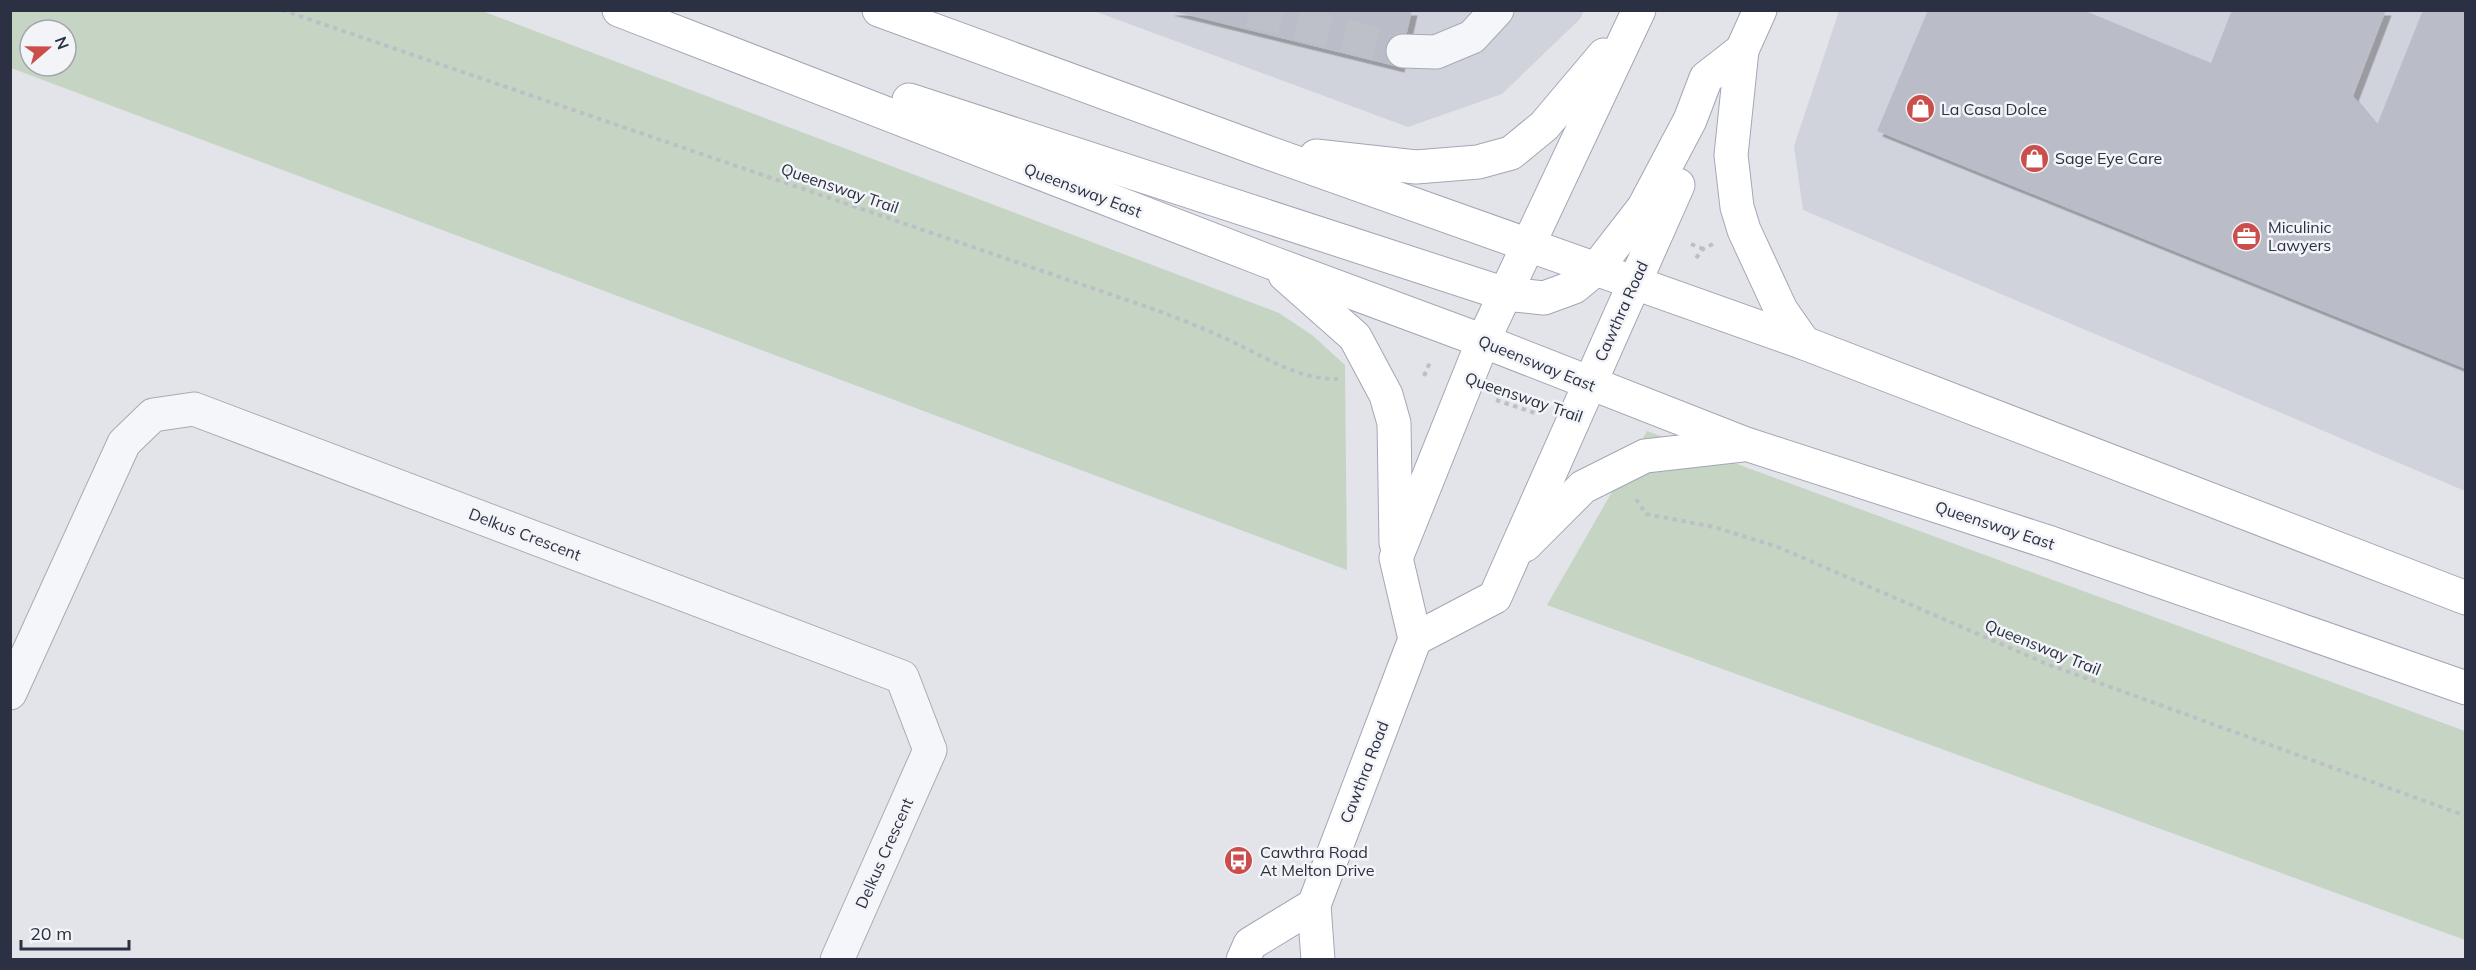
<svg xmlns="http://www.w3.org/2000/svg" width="2476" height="970" font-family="Mulish,sans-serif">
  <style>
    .built { fill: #d1d3dc }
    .green { fill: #c6d4c4; fill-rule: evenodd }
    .building { fill: #babdc7; filter: url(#shadow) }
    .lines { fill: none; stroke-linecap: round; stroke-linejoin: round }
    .minor-tunnel { stroke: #bec0c8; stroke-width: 33; stroke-dasharray: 33 16; stroke-linecap: butt }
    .minor-casing { stroke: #a8aab4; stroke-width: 35 }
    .major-casing { stroke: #a2a7b6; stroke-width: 35 }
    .path { stroke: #bcbfc6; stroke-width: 4; stroke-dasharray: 4.5 4.5; stroke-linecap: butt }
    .minor { stroke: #f5f6f9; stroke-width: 33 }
    .major { stroke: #fff; stroke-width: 33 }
    .labels { text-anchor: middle; stroke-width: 5; stroke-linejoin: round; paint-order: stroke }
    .poi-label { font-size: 16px; fill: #2b3042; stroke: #f2f4f8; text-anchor: start }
    .street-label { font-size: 16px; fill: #2b3042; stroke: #f2f4f8 }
  </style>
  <defs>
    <filter id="shadow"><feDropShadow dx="5.5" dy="5.5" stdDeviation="0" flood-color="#0004"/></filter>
  </defs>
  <rect width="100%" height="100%" fill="#e3e4ea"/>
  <g class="built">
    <path d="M1094 11H1584L1580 19 1502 94 1408 127Z"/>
    <path d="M1839 11H2465V491L1803 210 1794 146Z"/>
  </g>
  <g class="green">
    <path d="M10 11H482L1279 313 1312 335 1345 365 1347 570 11 68ZM30 30H66V66H30Z"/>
    <path d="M1647 431 2465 731V940L1547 605Z"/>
  </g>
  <g class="building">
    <path d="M1168 10H1412L1399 67Z"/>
    <path d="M1928 10H2089L2088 12 2211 63 2232 10H2386L2353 96 2377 125 2423 10H2466V369L1877 131Z"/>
  </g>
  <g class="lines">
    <path class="minor-tunnel" d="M1250 10 1403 51"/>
    <defs>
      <g id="minor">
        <path d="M1403 51 1436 52 1472 37 1497 10"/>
        <path d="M10 693 124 443 153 415 194 409 902 677 930 750 837 960"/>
      </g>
      <g id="major">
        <path d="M619 10 1270 262 1483 341 1746 444 2051 543 2466 688"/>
        <path d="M879 10 1261 150 1804 343 2466 598"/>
        <path d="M1742 50 1731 155 1737 207 1744 230 1781 310 1804 343"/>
        <path d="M1734 68 1760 10"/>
        <path d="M909 100 1505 294 1544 298 1574 287 1596 269 1644 207 1690 120 1706 78 1742 50"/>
        <path d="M1316 156 1416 167 1478 162 1511 153 1544 126 1604 55"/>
        <path d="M1285 275 1355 337 1386 395 1394 423 1396 543"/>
        <path d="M1525 545 1583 487 1645 456 1742 445"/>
        <path d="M1415 639 1495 597 1678 185"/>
        <path d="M1243 960 1250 944 1314 905"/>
        <path d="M1318 960 1314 905 1415 639 1396 558 1483 341 1639 10"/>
      </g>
    </defs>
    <use href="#minor" class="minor-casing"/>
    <use href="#major" class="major-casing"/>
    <g class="path">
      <path d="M282 10 1156 310C1180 319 1205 329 1229 340 1263 356 1299 380 1338 379"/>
      <path d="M1691 244 1703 249"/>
      <path d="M1696 258 1703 249 1713 244"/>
      <path d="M1424 376 1431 360"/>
      <path d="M1496 400 1538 414"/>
      <path d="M1636 499 1646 514 1714 527 1778 547 2047 664 2466 816"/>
    </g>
    <use href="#minor" class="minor"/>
    <use href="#major" class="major"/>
  </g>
  <defs>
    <symbol id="shop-disc" viewBox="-11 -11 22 22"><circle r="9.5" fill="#cb4d4c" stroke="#f2f4f8"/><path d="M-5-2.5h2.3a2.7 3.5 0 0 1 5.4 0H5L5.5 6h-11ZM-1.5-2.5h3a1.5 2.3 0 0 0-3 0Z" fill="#fff"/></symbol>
    <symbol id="office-disc" viewBox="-11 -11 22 22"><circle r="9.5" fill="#cb4d4c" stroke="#f2f4f8"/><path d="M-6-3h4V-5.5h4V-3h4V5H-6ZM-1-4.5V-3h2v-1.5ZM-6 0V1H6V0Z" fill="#fff"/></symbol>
    <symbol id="bus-disc" viewBox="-11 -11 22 22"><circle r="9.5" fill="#cb4d4c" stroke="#f2f4f8"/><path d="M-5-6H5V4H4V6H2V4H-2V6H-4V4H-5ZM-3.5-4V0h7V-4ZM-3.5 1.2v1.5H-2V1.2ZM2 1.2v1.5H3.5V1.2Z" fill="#fff"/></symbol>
  </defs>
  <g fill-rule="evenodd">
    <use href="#shop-disc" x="1904" y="92" width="33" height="33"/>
    <use href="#shop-disc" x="2018" y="142" width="33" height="33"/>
    <use href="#office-disc" x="2230" y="220" width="33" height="33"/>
    <use href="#bus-disc" x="1222" y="844" width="33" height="33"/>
  </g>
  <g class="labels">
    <g class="poi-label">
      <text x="1941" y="115">La Casa Dolce</text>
      <text x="2055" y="164">Sage Eye Care</text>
      <text x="2268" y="233">Miculinic<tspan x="2268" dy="18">Lawyers</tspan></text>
      <text x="1260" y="858">Cawthra Road<tspan x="1260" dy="18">At Melton Drive</tspan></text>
    </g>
    <g class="street-label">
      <text transform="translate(840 188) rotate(19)" y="6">Queensway Trail</text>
      <text transform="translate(1083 190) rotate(21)" y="6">Queensway East</text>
      <text transform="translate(1621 311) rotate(-66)" y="6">Cawthra Road</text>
      <text transform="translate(1537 363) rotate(22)" y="6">Queensway East</text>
      <text transform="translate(1524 397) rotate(19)" y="6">Queensway Trail</text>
      <text transform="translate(1995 525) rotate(18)" y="6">Queensway East</text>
      <text transform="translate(525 534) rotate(21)" y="6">Delkus Crescent</text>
      <text transform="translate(2043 647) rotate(22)" y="6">Queensway Trail</text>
      <text transform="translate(1364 772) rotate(-69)" y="6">Cawthra Road</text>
      <text transform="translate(884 853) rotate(-66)" y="6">Delkus Crescent</text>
    </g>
  </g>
  <rect width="2476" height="970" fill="none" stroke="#2b3042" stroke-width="24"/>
  <g transform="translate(48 48) rotate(70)"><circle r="28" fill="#f2f4f8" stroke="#a2a6af" stroke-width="1.5"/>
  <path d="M0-4.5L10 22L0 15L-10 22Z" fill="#cb4d4c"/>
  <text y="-9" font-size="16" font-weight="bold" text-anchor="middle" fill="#2b3042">N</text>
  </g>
  <path d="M21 940v9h108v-9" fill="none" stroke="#2b3042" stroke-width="3"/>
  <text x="30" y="940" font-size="18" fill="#2b3042" stroke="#f2f4f8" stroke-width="4.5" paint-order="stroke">20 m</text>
</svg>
